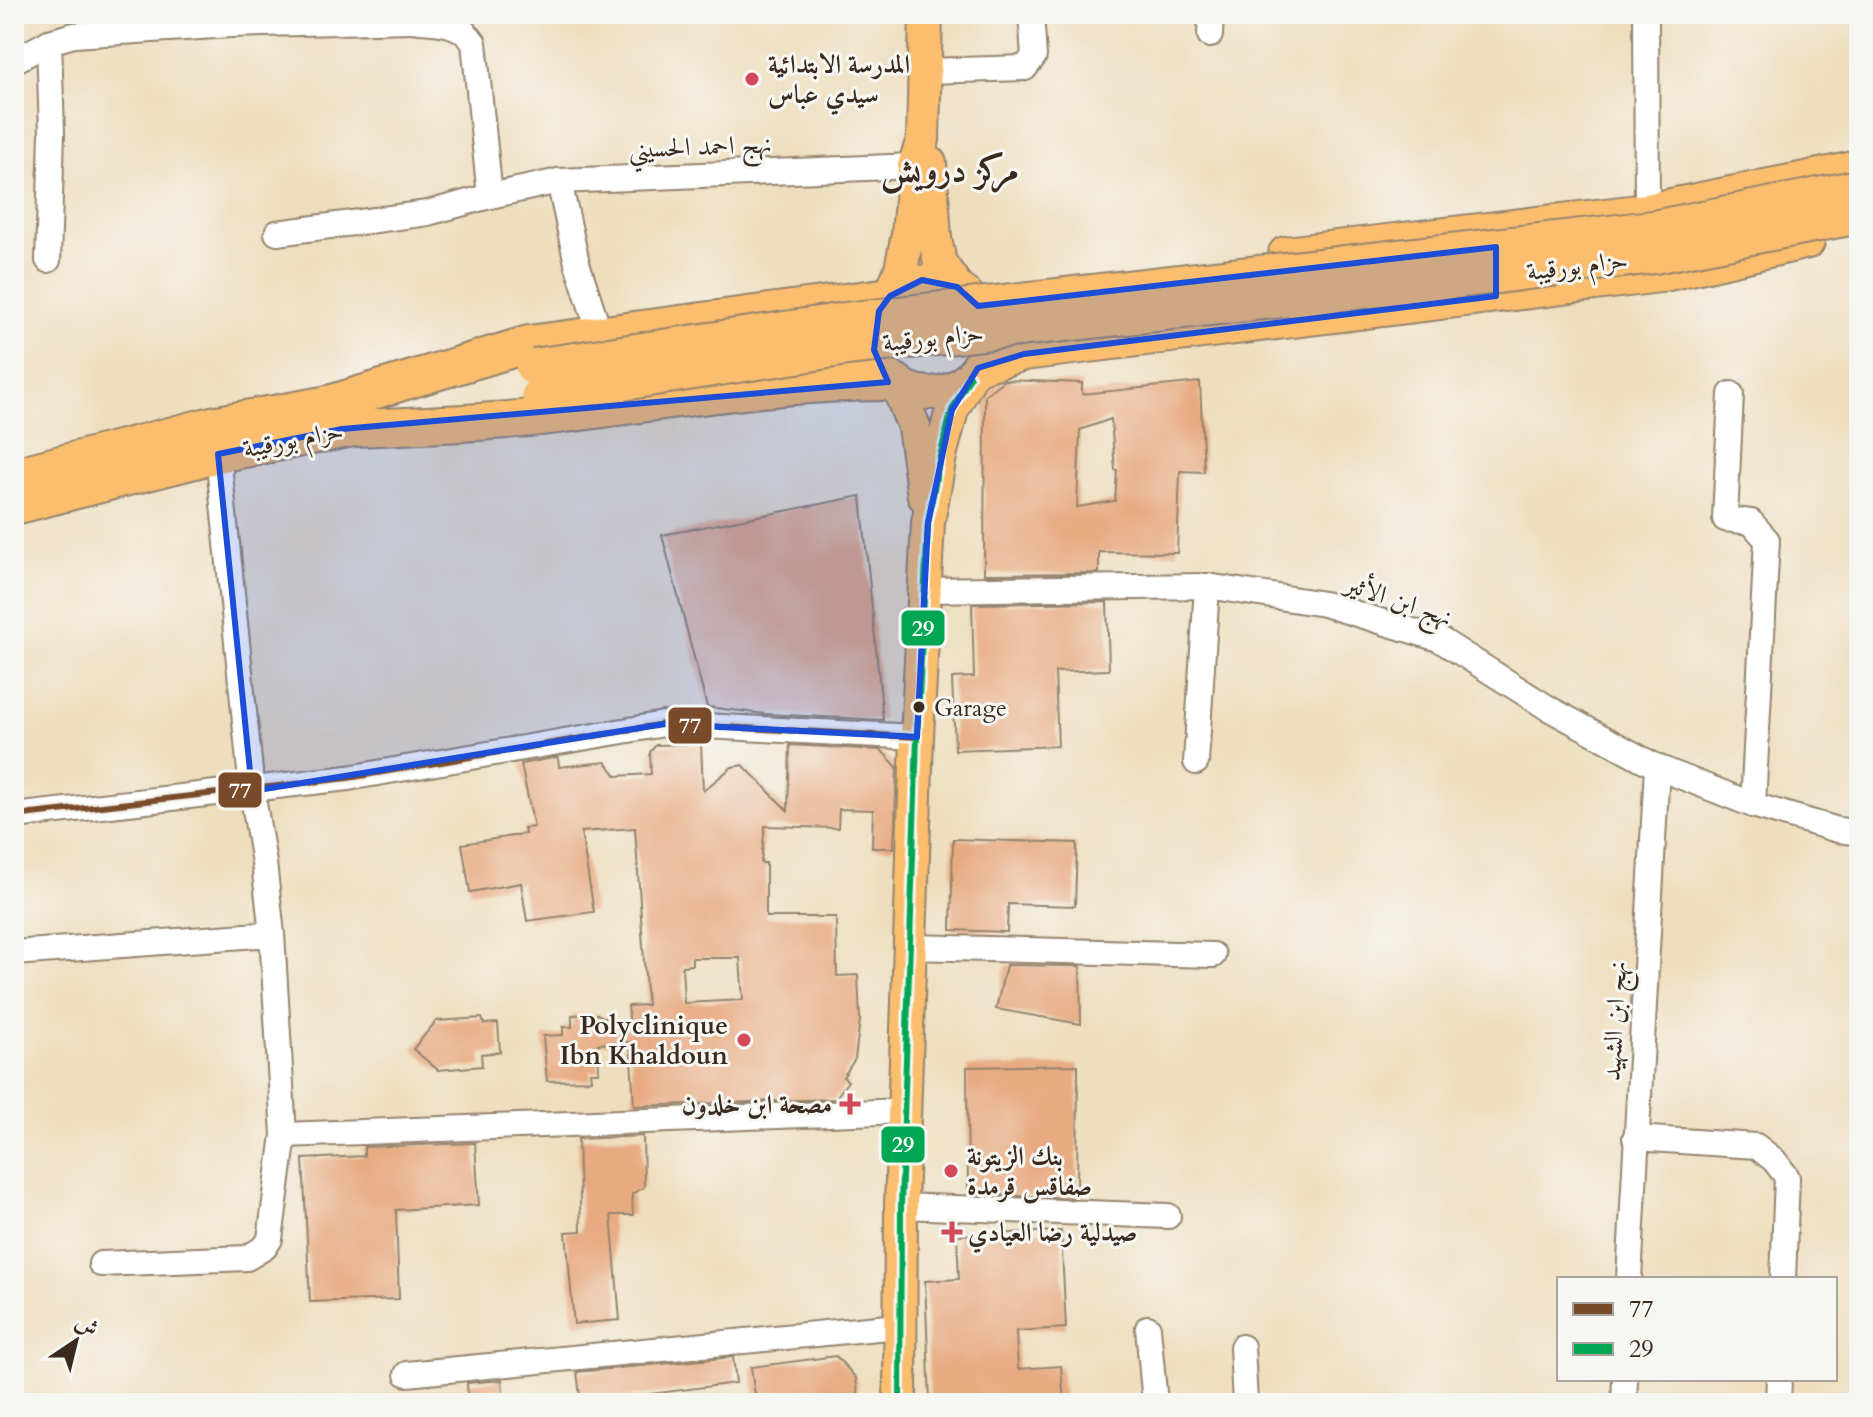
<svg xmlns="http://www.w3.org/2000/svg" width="1873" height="1417" font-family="Cardo,Amiri,serif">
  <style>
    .building { fill: #e8aa81; fill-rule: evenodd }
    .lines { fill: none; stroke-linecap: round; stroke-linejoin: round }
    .minor-casing { stroke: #94846e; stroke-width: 28 }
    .major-casing { stroke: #94846e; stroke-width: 36 }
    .highway-casing { stroke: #94846e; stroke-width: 40 }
    .minor { stroke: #fff; stroke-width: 24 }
    .major { stroke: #fbbe6e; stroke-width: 32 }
    .highway { stroke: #fbbe6e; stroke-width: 36 }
    .highway-bridge-casing { stroke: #94846e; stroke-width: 40; stroke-linecap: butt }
    .highway-bridge { stroke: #fbbe6e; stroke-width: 36 }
    .bus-1-casing { stroke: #f6f6f2; stroke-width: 12 }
    .bus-2-casing { stroke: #f6f6f2; stroke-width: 12 }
    .bus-1 { stroke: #7a4b2a; stroke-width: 6 }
    .bus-2 { stroke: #00a651; stroke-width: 6 }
    .marked { fill: #1d4ed8; fill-opacity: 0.2; stroke: #1d4ed8; stroke-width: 6; stroke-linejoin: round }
    .poi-dot { fill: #d1495b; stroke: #f6f6f2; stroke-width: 3 }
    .bus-dot { fill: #3b2a1e; stroke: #f6f6f2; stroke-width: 3 }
    .labels { text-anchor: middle; stroke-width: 6; stroke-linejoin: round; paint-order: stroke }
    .bus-label { font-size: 24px; fill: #3b2a1e; stroke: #f6f6f2; text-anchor: start }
    .poi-label { font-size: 26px; font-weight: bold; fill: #3b2a1e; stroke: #f6f6f2; text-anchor: start }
    .street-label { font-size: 26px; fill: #3b2a1e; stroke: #f6f6f2 }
    .district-label { font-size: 34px; font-weight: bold; fill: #3b2a1e; stroke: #f6f6f2 }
    .line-badge { stroke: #f6f6f2; stroke-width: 3 }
    .badge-label { font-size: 22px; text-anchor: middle; font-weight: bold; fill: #fff }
  </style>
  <rect width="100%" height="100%" fill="#f6f6f2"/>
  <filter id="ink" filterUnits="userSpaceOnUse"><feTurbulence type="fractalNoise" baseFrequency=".0125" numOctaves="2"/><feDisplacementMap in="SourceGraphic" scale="16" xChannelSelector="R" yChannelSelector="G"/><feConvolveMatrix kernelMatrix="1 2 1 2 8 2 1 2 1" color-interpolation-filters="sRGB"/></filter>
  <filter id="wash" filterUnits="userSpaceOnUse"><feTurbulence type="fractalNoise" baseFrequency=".006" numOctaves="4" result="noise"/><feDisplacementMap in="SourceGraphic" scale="32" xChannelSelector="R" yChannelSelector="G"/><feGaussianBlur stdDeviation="1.8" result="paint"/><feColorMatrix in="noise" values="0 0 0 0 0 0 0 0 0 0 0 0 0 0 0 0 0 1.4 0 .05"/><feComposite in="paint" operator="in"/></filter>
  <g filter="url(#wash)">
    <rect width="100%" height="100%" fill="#eedebe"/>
    <g id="blocks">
      <g class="building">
        <path d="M1004 380 1082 383V394L1200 382 1204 472 1180 471 1177 553 1099 552V573L984 574 985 395ZM1111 419 1115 470H1117L1115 501 1077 507 1080 430Z"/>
        <path d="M861 496 883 720 765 714 707 707 662 535Z"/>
        <path d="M1107 602 1109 670 1055 672 1058 746 955 750 952 678 974 677 972 604Z"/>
        <path d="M701 744 703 791 732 767 743 765 788 811 790 745 881 750 897 767 894 848H872L873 810 839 809 838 828 765 826 761 863H766V917H836L837 976 858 975 860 1020 855 1059 843 1077 848 1081 835 1099 634 1106 630 1042 598 1044 599 1072H590L591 1080 547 1081 543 1036 563 1035V1027H572V1015L597 1014 630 1031 628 1006 647 1005 635 828 581 832 594 912 527 921 521 883 470 892 462 844 525 834 524 828 534 827 521 764 558 757 559 767 606 762 616 776 651 774 650 752 656 745ZM692 958H740L743 1000 684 1003 682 966 692 965Z"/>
        <path d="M953 839 1077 843 1075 906 1008 904 1007 932 951 930Z"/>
        <path d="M1006 965 1080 966 1081 1024 996 1009Z"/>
        <path d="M482 1018 484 1024 498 1023 500 1052 481 1054 482 1066 438 1070 413 1049 436 1021Z"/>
        <path d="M1078 1065 1077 1198 968 1194 967 1067Z"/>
        <path d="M643 1136 644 1187 632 1194 633 1215H611L620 1320 574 1324 566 1232 581 1231 578 1139Z"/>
        <path d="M475 1143 479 1205 396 1210 399 1299 310 1302 303 1159 364 1156V1147Z"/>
        <path d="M1061 1231 1066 1328 1016 1331 1018 1369 1061 1366 1064 1403H930L925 1281 959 1279 957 1235Z"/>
        <path d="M836 1356 856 1378 859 1403H756L751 1367Z"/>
        <path d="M733 1357 736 1383 627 1397 628 1403H581L577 1372Z"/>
        <path d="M502 1380 504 1403H468L467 1383Z"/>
      </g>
    </g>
  </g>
  <g filter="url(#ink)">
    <use href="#blocks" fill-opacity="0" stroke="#94846e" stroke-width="2"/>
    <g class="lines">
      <defs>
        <g id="minor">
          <path d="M412 14 411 20C437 23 459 20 474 43L490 196"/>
          <path d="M1646 14 1647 210"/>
          <path d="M1210 35 1211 14"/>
          <path d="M14 61 49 42 74 35 231 25 411 20"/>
          <path d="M926 71 1025 68 1034 56 1031 14"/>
          <path d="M559 181 577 263 600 334"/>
          <path d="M277 233 428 213 490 196 559 181 914 166"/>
          <path d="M48 260 52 133 49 42"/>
          <path d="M1731 394 1725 519 1751 522 1767 540 1753 805"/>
          <path d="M926 590 1207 586 1324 604 1439 639 1548 708 1657 767 1753 805 1838 830 1854 832 1859 830"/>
          <path d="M1196 762 1207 586"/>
          <path d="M14 816 348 778 664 724 917 737"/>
          <path d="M911 947 1213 955"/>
          <path d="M14 953 272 934 264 863 252 791 218 454"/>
          <path d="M284 1135 905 1111"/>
          <path d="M1635 1138 1756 1146 1774 1160 1787 1177 1783 1279"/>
          <path d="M901 1206 1168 1216"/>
          <path d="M101 1264 247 1258 265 1247 270 1239 284 1135 272 934"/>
          <path d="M1629 1279 1657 767"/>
          <path d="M1148 1328 1155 1403"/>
          <path d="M1242 1347 1245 1403"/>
          <path d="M407 1374 898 1326"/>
          <path d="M1624 1403 1625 1379"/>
          <path d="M1778 1403 1779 1379"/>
        </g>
        <g id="major">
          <path d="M930 163 935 238 940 263 957 287"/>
          <path d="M1285 253 1647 210 1859 167"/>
          <circle cx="930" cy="337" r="56"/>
          <path d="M890 296 901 269 908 234 914 166 923 140 926 14"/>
          <path d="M978 368 1024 354 1660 276 1808 242"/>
          <path d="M896 382 914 427 924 496"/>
          <path d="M900 1403 901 1206 917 737 928 523 940 456 952 410 970 377"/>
        </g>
        <g id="highway">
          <path d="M329 404 529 344 890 296"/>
          <path d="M342 429C410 425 481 424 549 416 664 402 779 381 896 382"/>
          <path d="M14 476 212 425 351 400"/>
          <path d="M14 506 218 454 363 426"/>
        </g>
      </defs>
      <use href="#minor" class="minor-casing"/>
      <use href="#major" class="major-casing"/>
      <use href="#highway" class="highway-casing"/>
      <use href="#minor" class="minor"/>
      <use href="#major" class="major"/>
      <use href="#highway" class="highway"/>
      <defs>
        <g id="highway-bridge">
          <path d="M534 367 845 321 1653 229 1859 188"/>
          <path d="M540 395 847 347 1481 277 1654 255 1859 215"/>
        </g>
      </defs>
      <use href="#highway-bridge" class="highway-bridge-casing"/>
      <use href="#highway-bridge" class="highway-bridge"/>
      <defs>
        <path id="bus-1" d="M14 816 348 778 664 724 917 737"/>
        <path id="bus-2" d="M900 1403 901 1206 917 737 928 523 940 456 952 410 970 377"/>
      </defs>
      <use href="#bus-1" class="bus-1-casing"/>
      <use href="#bus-2" class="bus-2-casing"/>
      <use href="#bus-1" class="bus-1"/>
      <use href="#bus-2" class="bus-2"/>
    </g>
  </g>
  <path class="marked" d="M1496 247V296L1024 354 978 368 952 410 928 523 917 737 664 724 252 791 218 454 342 429 888 382 874 350 879 311 890 296 922 280 957 287 978 306Z"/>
  <g class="poi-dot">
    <circle cx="752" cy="79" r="8"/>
    <circle cx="744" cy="1040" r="8"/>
    <path d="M846 1092h8v8h8v8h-8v8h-8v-8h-8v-8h8z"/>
    <circle cx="951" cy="1171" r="8"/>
    <path d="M948 1220h8v8h8v8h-8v8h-8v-8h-8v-8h8z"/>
  </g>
  <circle class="bus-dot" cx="919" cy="707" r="7"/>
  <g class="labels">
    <g class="bus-label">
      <text x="934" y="716">Garage</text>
    </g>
    <g class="poi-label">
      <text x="768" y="73">المدرسة الابتدائية<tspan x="768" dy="30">سيدي عباس</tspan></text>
      <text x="728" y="1034" text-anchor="end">Polyclinique<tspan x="728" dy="30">Ibn Khaldoun</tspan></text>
      <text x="832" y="1113" text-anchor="end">مصحة ابن خلدون</text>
      <text x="967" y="1165">بنك الزيتونة<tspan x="967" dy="30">صفاقس قرمدة</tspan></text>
      <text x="968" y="1241">صيدلية رضا العيادي</text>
    </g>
    <g class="street-label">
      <text transform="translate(700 146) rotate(-2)" y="9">نهج احمد الحسيني</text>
      <text transform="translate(1577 265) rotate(-7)" y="9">حزام بورقيبة</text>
      <text transform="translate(933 337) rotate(-6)" y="9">حزام بورقيبة</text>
      <text transform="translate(293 439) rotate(-11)" y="9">حزام بورقيبة</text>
      <text transform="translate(1399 600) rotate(19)" y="9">نهج ابن الأثير</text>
      <text transform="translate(1614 1021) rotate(-87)" y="9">نهج ابن الشهيد</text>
    </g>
    <g class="district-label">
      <text x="950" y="181">مركز درويش</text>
    </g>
  </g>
  <g class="line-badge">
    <rect x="900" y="609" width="46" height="38" rx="8" fill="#00a651"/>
    <rect x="667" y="706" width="46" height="39" rx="8" fill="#7a4b2a"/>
    <rect x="217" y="771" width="46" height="38" rx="8" fill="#7a4b2a"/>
    <rect x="880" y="1125" width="46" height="39" rx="8" fill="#00a651"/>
  </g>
  <g class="badge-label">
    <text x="923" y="636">29</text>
    <text x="690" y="733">77</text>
    <text x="240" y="798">77</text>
    <text x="903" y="1152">29</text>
  </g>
  <rect width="1873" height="1417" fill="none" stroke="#f6f6f2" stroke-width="48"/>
  <rect x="1557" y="1277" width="280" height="104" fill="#f6f6f2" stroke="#aba49d" stroke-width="2"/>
  <rect x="1573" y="1303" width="40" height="12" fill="#7a4b2a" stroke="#aba49d" stroke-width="2"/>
  <text x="1629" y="1317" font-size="24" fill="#3b2a1e">77</text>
  <rect x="1573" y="1343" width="40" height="12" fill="#00a651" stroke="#aba49d" stroke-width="2"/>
  <text x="1629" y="1357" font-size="24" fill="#3b2a1e">29</text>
  <g transform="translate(76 1341) rotate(35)" stroke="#f6f6f2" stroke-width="6" paint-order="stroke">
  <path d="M0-6L14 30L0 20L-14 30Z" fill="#3b2a1e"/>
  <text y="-12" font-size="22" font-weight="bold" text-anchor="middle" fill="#3b2a1e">ش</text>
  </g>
</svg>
